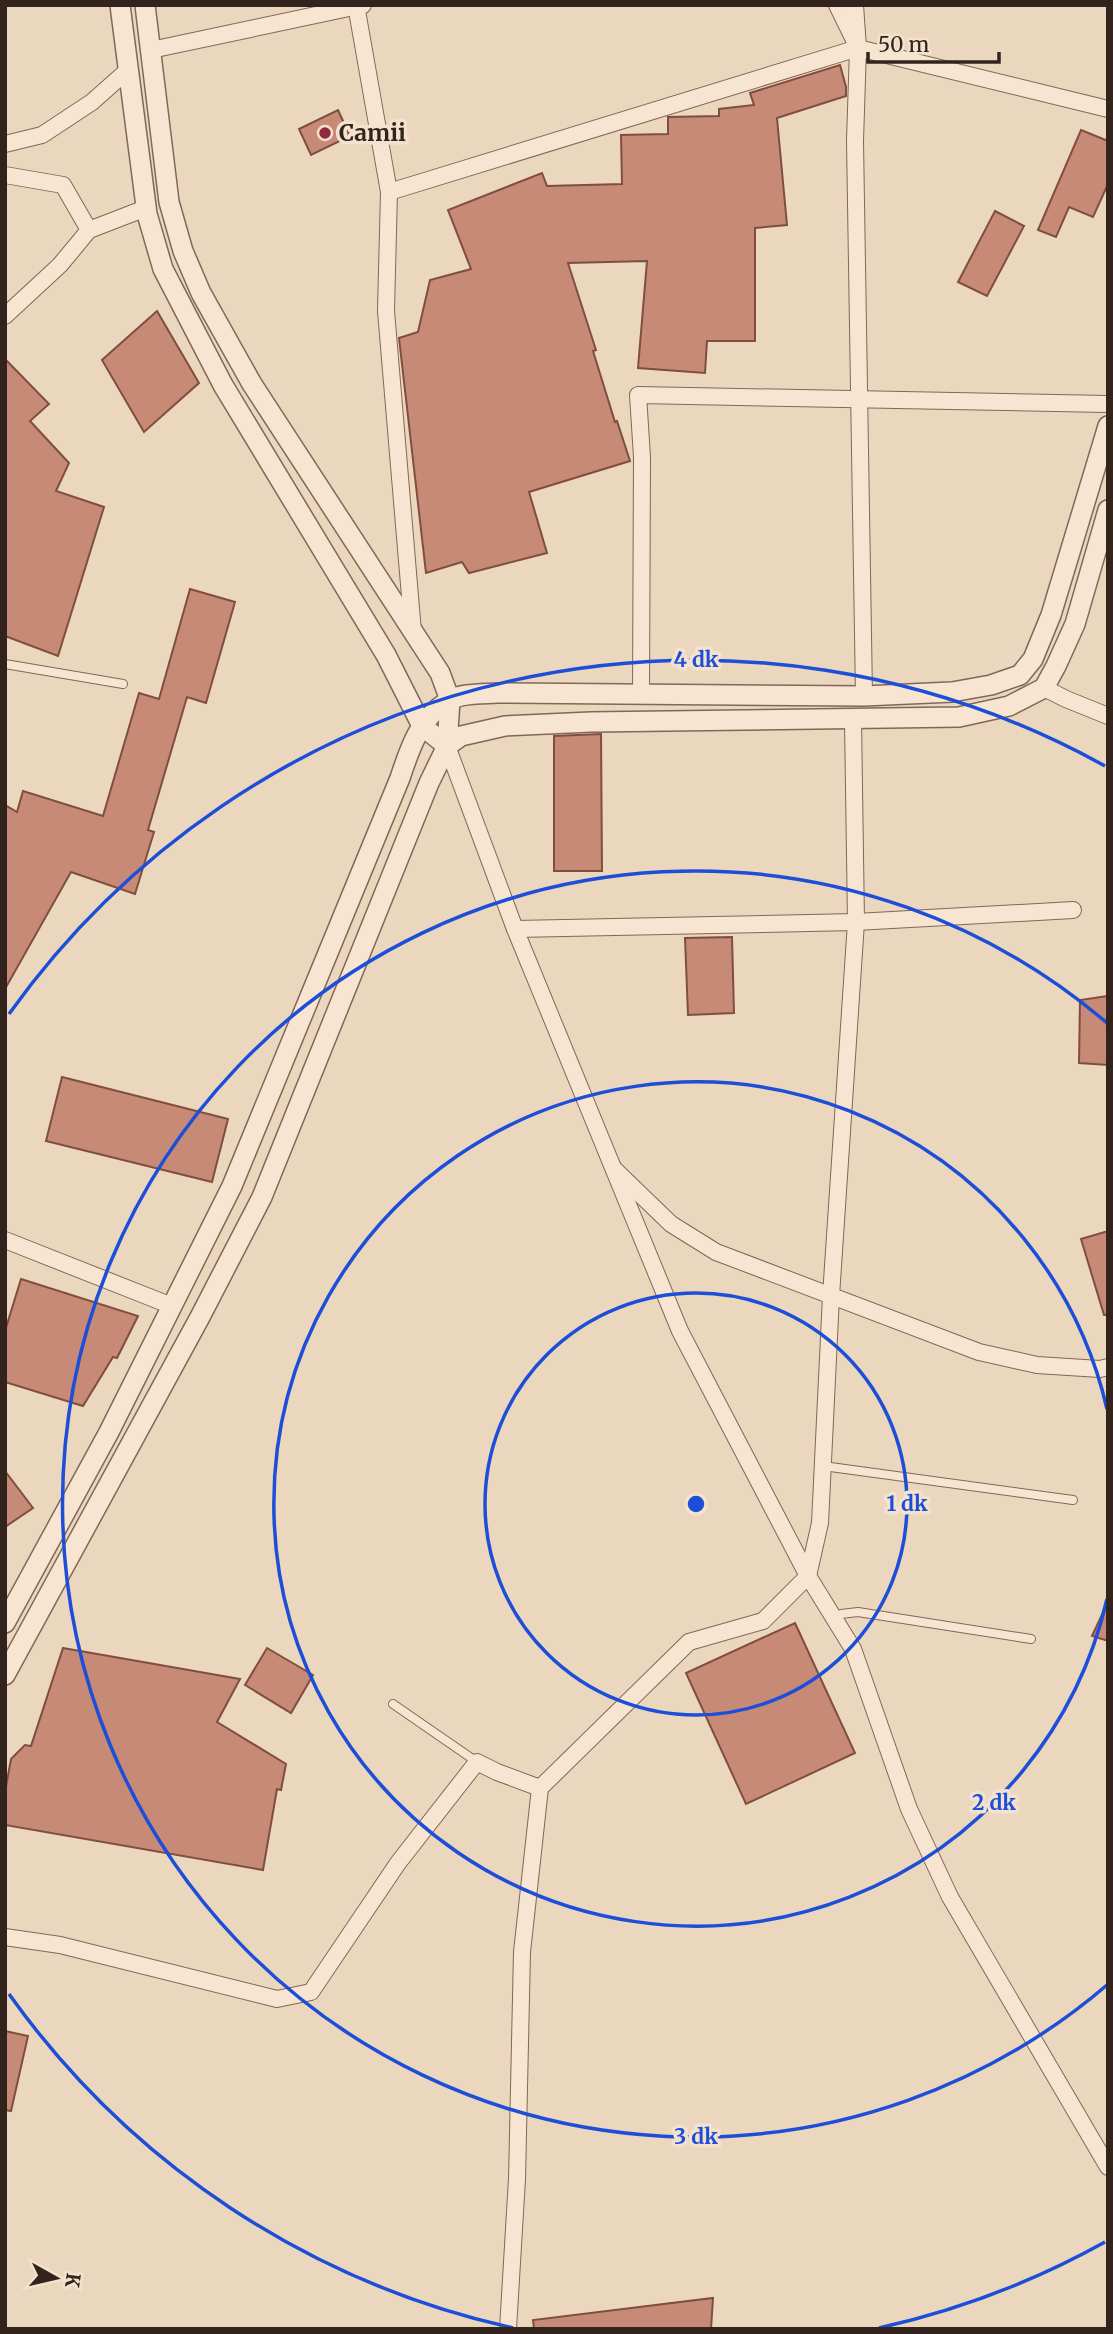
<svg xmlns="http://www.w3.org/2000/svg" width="1113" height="2334" font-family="Merriweather,serif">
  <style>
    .building { fill: #c78a76; stroke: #804e3f; stroke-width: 2 }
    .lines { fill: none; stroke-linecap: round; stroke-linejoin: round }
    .service-casing { stroke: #826758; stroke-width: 10 }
    .minor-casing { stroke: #826758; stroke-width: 18 }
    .tertiary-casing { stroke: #826758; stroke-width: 22 }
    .service { stroke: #f7e5d1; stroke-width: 8 }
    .minor { stroke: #f7e5d1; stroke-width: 16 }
    .tertiary { stroke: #f7e5d1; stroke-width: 19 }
    .ring { fill: none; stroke: #1d4ed8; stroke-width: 3.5 }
    .poi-dot { fill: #8e2b3c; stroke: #f3e2cd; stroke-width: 2.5 }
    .labels { text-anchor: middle; stroke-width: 7; stroke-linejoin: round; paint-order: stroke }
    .poi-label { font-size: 23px; font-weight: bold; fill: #32231c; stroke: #f3e2cd; text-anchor: start }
    .centre { fill: #1d4ed8; stroke: #f3e2cd; stroke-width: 3.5 }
    .ring-label { font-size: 21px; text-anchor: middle; font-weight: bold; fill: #1d4ed8; stroke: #f3e2cd; stroke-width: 7; stroke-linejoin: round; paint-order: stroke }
  </style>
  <rect width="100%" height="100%" fill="#ebd6be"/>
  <g class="building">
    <path d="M840 65 846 87V96L777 118 787 225 755 228V341H707L705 373 638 368 647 261 568 263 596 350 593 351 615 422 617 421 630 461 529 492 547 553 469 573 462 562 426 573 399 338 418 332 430 280 471 269 448 210 542 173 547 186 622 184 621 135 668 134V117L719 116V109L754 105 750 93Z"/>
    <path d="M338 110 350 136 311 155 299 129Z"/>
    <path d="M1081 130 1108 141V184L1093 217 1069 207 1056 237 1038 230Z"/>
    <path d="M995 211 1024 226 987 296 958 282Z"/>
    <path d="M157 311 199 383 144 432 102 360Z"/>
    <path d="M5 359 49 404 30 421 69 463 56 491 104 507 58 656 5 636Z"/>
    <path d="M190 589 235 602 206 703 187 697 148 830 154 832 135 894 71 872 5 989V805L17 812 23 791 103 816 139 693 159 699Z"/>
    <path d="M601 734 602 871H554V736Z"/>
    <path d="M732 937 734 1013 688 1015 685 938Z"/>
    <path d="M1108 996V1065L1079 1063 1080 1000Z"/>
    <path d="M62 1077 228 1119 212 1182 46 1141Z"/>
    <path d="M1108 1231V1315H1104L1081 1239Z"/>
    <path d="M21 1279 138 1316 117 1358 113 1357 83 1406 5 1382V1331Z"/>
    <path d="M5 1471 33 1508 5 1527Z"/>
    <path d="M1108 1602V1641L1092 1636Z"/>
    <path d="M795 1623 855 1753 746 1804 686 1673Z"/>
    <path d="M63 1648 240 1679 217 1722 286 1764 281 1790 277 1789 263 1870 5 1825V1792L11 1759 25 1745 31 1746Z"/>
    <path d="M267 1648 313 1675 291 1713 245 1685Z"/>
    <path d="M5 2031 28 2036 11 2111 5 2110Z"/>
    <path d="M713 2298 711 2329H534L533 2320Z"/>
  </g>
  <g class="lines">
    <defs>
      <g id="service">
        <path d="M5 664 123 684"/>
        <path d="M823 1466 1073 1500"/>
        <path d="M835 1619 841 1614 858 1612 1031 1639"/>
        <path d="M393 1704 477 1762"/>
      </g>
      <g id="minor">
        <path d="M356 5 389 192 386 311 413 632"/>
        <path d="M837 5 858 48 1108 109"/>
        <path d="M855 5 858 48 855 141 864 696"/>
        <path d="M151 50 363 5"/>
        <path d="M5 144 42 135 92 102 128 70"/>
        <path d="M5 175 63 185 89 230"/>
        <path d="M389 192 858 48"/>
        <path d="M5 316 60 265 89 230 146 208"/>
        <path d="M1044 688 1066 699 1108 716"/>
        <path d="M641 694 642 457 638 395 1108 404"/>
        <path d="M447 746 515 929 680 1331 808 1576 853 1649 909 1809 950 1897 1108 2167"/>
        <path d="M515 929 856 922 1073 910"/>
        <path d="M614 1169 671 1224 716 1252 979 1352 1037 1365 1100 1369 1108 1367"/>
        <path d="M5 1240 172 1306"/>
        <path d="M5 1937 60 1945 277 1999 311 1992 398 1863 477 1762 497 1772 540 1788"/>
        <path d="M508 2329 517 2179 522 1952 540 1788 689 1642 763 1621 808 1576 820 1523 831 1296 856 922 853 720"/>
      </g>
      <g id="tertiary">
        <path d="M120 5 147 214 163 269 223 385 386 655 422 726 447 746"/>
        <path d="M145 5 169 202 183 251 201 293 252 384 440 673 450 700 447 746"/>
        <path d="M5 1623 109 1432 232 1186 400 778C410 748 419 719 448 701 461 693 482 694 497 693L864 696 952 692 991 685 1020 675 1033 659 1051 615 1108 426"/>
        <path d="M5 1675 200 1317 262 1197 429 783 447 746 461 736 505 726 591 722 959 717 1009 706 1044 688 1056 666 1075 624 1108 510"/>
      </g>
    </defs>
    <use href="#service" class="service-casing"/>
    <use href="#minor" class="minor-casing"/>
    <use href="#tertiary" class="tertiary-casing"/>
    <use href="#service" class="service"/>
    <use href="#minor" class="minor"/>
    <use href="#tertiary" class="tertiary"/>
  </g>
  <g class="ring">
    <circle cx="696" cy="1504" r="211"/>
    <path d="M1107 1599A422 422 0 1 1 1107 1409"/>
    <path d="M1107 1985A633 633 0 1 1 1107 1023"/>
    <path d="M1105 2242A844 844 0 0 1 879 2328M513 2328A844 844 0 0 1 9 1994M9 1014A844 844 0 0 1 1105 766"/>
  </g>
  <circle class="poi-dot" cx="325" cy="133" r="7"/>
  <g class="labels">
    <g class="poi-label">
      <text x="339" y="141">Camii</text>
    </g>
  </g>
  <circle cx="696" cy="1504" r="10" class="centre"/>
  <g class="ring-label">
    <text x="696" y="667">4 dk</text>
    <text x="907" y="1511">1 dk</text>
    <text x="994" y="1810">2 dk</text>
    <text x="696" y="2144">3 dk</text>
  </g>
  <rect width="1113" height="2334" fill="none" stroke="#32231c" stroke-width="14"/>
  <g transform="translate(56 2278) rotate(98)" stroke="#f3e2cd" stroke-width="5" paint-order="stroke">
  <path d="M0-5L12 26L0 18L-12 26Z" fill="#32231c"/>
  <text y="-10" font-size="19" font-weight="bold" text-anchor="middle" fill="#32231c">K</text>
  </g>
  <path d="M868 52v10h131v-10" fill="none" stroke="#32231c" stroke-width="3.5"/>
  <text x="878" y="52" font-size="21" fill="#32231c" stroke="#f3e2cd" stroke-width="5" paint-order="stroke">50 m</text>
</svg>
